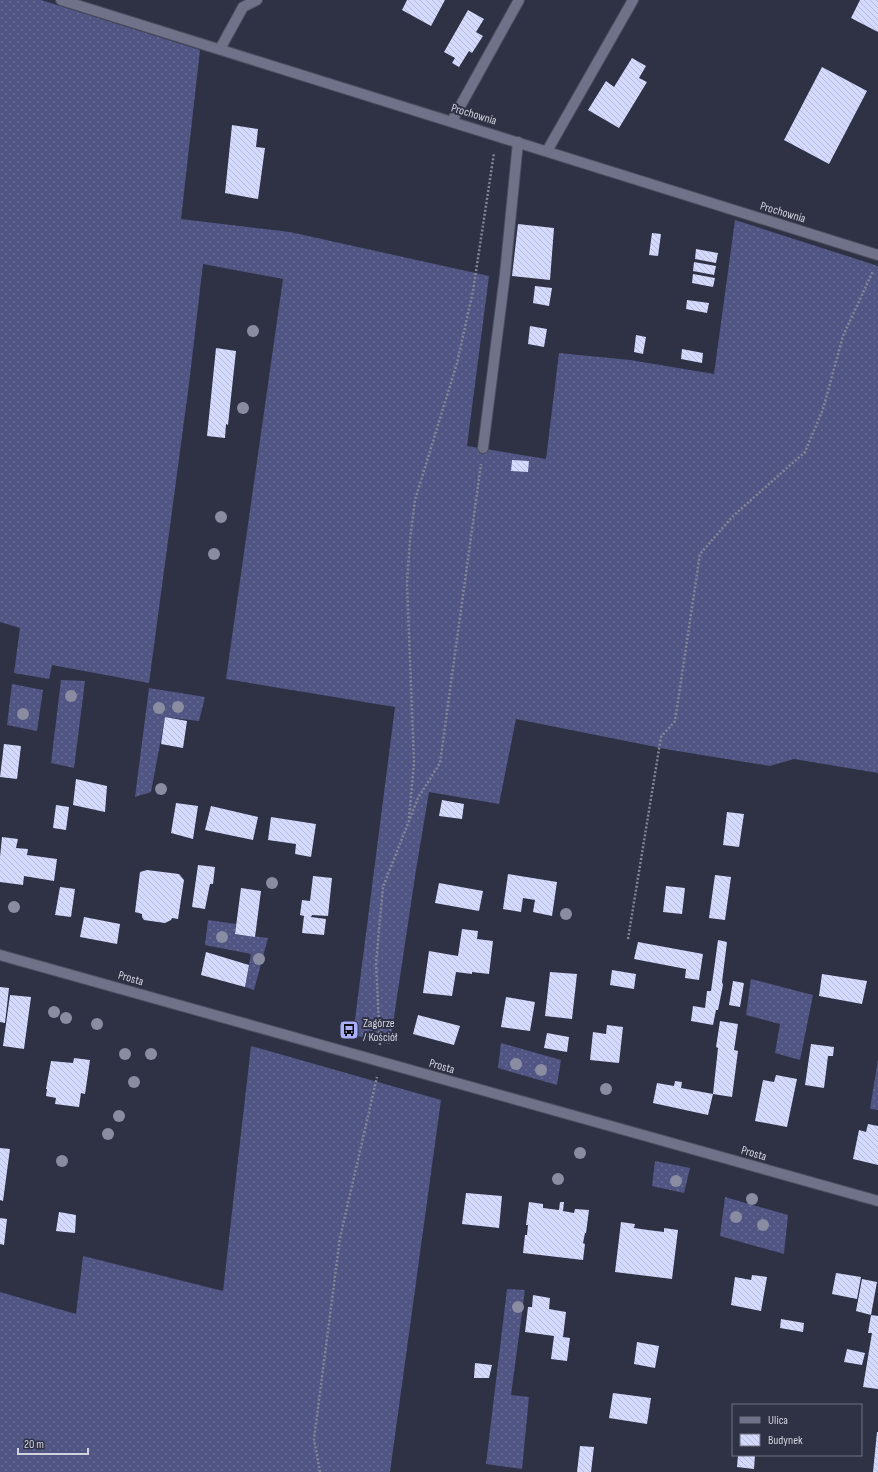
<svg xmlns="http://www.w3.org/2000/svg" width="878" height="1472" font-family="'Sofia Sans Condensed',sans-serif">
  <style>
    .grass { fill: url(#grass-dots) }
    .building { fill: url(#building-back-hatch) }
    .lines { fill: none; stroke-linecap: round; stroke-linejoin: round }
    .minor-casing { stroke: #4b4d5d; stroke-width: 12 }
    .path { stroke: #848695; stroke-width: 2.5; stroke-dasharray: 2 2; stroke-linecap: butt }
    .minor { stroke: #6f7288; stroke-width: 10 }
    .tree { fill: #8a8da2 }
    .labels { text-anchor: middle; stroke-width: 4; stroke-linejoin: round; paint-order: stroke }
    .street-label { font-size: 12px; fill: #d1d3df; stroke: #2f3144 }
    .poi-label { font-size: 12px; fill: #d1d3df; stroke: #2f3144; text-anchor: start }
  </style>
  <defs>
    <pattern id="grass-dots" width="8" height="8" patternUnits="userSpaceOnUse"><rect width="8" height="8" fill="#505584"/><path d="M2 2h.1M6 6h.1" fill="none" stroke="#686d95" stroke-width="1.8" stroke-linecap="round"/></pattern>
    <pattern id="building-back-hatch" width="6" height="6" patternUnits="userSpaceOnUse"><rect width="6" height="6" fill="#d4d9fe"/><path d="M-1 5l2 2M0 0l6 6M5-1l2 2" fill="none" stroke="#b6bad9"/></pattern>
  </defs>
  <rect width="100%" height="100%" fill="#2f3144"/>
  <g class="grass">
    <path d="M0 0H41L200 50 181 219 290 232 489 276 467 446 546 459 559 353 630 360 714 374 735 220 878 266V773L794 759 770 766 671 750 516 719 499 804 429 792 416 870 390 1044 353 1035 395 707 226 679 283 279 203 264 189 384 149 683 52 665 49 679 14 673 20 628 0 622Z"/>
    <path d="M61 680 85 681 74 768 51 763Z"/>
    <path d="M12 684 43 690 37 731 7 725Z"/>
    <path d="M149 688 205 697 199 721 165 717 151 792 135 797Z"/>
    <path d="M208 920 236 924 235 934 268 938 254 990 245 987 251 954 205 945Z"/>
    <path d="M751 979 813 995 800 1060 775 1053 780 1024 746 1015Z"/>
    <path d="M501 1043 561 1060 557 1085 498 1068Z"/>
    <path d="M251 1046 441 1100 390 1472H0V1292L76 1314 83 1256 223 1291Z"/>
    <path d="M878 1059V1110L870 1109Z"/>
    <path d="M655 1161 690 1168 684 1193 652 1186Z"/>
    <path d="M725 1197 788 1215 784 1254 720 1236Z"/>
    <path d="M507 1289 525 1290 511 1395 529 1397 522 1469 486 1464Z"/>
  </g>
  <g class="building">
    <path d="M407 0H445L431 26 402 10Z"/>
    <path d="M860 0H878V32L851 18Z"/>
    <path d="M468 10 484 19 476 32 483 36 472 53 469 51 459 67 452 63 455 58 444 52Z"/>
    <path d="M632 58 646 66 639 78 647 82 619 128 588 110 606 81 614 87Z"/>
    <path d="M822 67 867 91 829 164 784 140Z"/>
    <path d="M232 125 258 129 256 147 265 148 258 199 225 193Z"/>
    <path d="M518 224 554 228 550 280 512 276Z"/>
    <path d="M652 233 661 234 658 256 649 255Z"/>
    <path d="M696 249 718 253 716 263 695 259Z"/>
    <path d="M694 262 716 266 714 275 693 271Z"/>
    <path d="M693 274 715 278 713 287 692 283Z"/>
    <path d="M535 286 552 288 549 306 533 303Z"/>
    <path d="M687 300 709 303 707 313 686 309Z"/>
    <path d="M530 326 547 329 544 347 528 344Z"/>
    <path d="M636 335 646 337 643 354 634 352Z"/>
    <path d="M216 348 236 351 228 425 226 424 225 438 207 436Z"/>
    <path d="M682 349 703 353 702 363 681 359Z"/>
    <path d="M512 460 529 461 528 472 511 471Z"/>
    <path d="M165 717 187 721 183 748 161 744Z"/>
    <path d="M4 744 21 746 17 779 0 777Z"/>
    <path d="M76 779 107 786 105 812 73 805Z"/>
    <path d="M442 800 464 804 462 819 439 816Z"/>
    <path d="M176 803 198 806 193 839 171 833Z"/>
    <path d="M56 805 69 807 66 830 53 828Z"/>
    <path d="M211 806 258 817 253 840 205 830Z"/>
    <path d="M727 812 744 814 739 847 723 845Z"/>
    <path d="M271 817 316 824 311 857 295 854 296 844 268 840Z"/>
    <path d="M2 837 18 839 16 848 28 849 27 855 57 859 54 881 24 876 23 885 0 882V857Z"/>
    <path d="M198 865 215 867 213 884H210L205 909 192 907Z"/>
    <path d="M147 870 179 874 184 880 178 919 172 918 171 920 165 923 144 920 142 917V914L135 912 140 872Z"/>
    <path d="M508 874 557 882 552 916 533 912 535 900 523 898 521 912 503 909Z"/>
    <path d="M715 875 731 877 725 920 709 918Z"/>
    <path d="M313 876 332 878 328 916 312 915 311 917 326 919 324 935 302 933 304 916 300 915 302 900 310 901Z"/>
    <path d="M439 883 483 891 479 911 435 903Z"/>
    <path d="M666 886 685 888 682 914 663 912Z"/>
    <path d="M60 887 75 889 71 917 55 915Z"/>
    <path d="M241 888 261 891 255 937 235 934Z"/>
    <path d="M84 917 120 924 117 944 80 937Z"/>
    <path d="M462 929 478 931 477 939 493 941 489 974 472 972V974L456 972 452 996 423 993 429 951 458 956Z"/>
    <path d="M718 940 727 942 722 982 723 985 718 1010H716L713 1025 691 1021 693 1006 705 1008 707 991H711Z"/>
    <path d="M638 942 703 954 699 980 685 978 686 969 634 959Z"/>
    <path d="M206 952 249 965 245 987 201 975Z"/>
    <path d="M612 970 636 974 634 989 610 985Z"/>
    <path d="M550 972 577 974 572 1019 545 1016Z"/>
    <path d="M822 974 867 981 862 1004 819 996Z"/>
    <path d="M733 981 744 983 740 1007 729 1005Z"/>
    <path d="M0 987 9 988 5 1023 0 1022Z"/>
    <path d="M10 995 31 997 24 1049 3 1046Z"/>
    <path d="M506 997 535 1002 530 1031 501 1027Z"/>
    <path d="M418 1015 460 1026 454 1045 413 1034Z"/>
    <path d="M720 1021 738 1024 734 1050 738 1051 732 1097 713 1094 718 1048 716 1047Z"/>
    <path d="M607 1025 623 1027 619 1063 590 1060 593 1032 606 1034Z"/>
    <path d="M547 1033 569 1037 567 1052 544 1048Z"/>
    <path d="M811 1044 834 1047 833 1056H828L824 1088 805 1085Z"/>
    <path d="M74 1058 90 1060 85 1094 81 1093 79 1107 55 1104 56 1098 46 1096 47 1089H46L51 1061 73 1063Z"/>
    <path d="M776 1075 797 1079 787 1127 755 1121 763 1080 774 1082Z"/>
    <path d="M675 1081 682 1082 681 1088 713 1094 708 1115 653 1103 657 1083 674 1086Z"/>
    <path d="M868 1124 878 1126V1165L853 1159 859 1130 866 1132Z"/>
    <path d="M0 1148 10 1149 3 1201 0 1200Z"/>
    <path d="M466 1193 502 1196 499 1228 462 1224Z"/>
    <path d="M529 1202 543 1204V1208L559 1210 560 1202H564L563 1211 574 1213 575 1209 589 1210 586 1233H585L583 1243 585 1244 583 1260 523 1253 525 1235H527L528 1225H526Z"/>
    <path d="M59 1212 76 1215 75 1233 56 1231Z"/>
    <path d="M0 1218 7 1219 4 1245 0 1244Z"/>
    <path d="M621 1222 635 1224 634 1228 648 1230 664 1232V1228L678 1230 672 1279 615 1272Z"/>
    <path d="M836 1273 861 1277 857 1299 832 1294Z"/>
    <path d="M752 1275 767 1277 761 1311 731 1305 735 1277 751 1280Z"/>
    <path d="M862 1279 877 1282 871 1315 856 1311Z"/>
    <path d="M533 1295 550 1298 549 1309 566 1312 563 1337 570 1338 567 1361 551 1359 554 1336 525 1332 528 1307H532Z"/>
    <path d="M871 1315 878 1316V1389L863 1387 872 1333H868Z"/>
    <path d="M781 1319 804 1323 803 1332 780 1328Z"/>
    <path d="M637 1342 659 1346 655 1368 634 1364Z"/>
    <path d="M847 1349 865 1353 862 1365 844 1362Z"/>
    <path d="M475 1363 492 1365 489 1378H474Z"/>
    <path d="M613 1393 651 1398 647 1424 609 1418Z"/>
    <path d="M877 1432H878V1472H873Z"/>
    <path d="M580 1446 594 1447 591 1472H577Z"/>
    <path d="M738 1455H755L754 1469 737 1467Z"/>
  </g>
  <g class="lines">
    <defs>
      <g id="minor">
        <path d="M61 0 878 255"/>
        <path d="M220 49 243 7 257 0"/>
        <path d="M452 121 519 0"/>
        <path d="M547 151 633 0"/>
        <path d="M483 448 505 274 518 142"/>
        <path d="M0 955 878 1201"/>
      </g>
    </defs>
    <use href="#minor" class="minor-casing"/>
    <g class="path">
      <path d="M409 818 414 763 407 583 410 540 415 500 457 363 473 291 494 153"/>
      <path d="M628 939 661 737 675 721 700 554 733 516 805 452 823 409 843 336 873 271"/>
      <path d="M380 1045 376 963 383 887 418 798 440 763 481 464"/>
      <path d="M320 1472 314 1439 340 1238 377 1077"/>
    </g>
    <use href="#minor" class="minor"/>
  </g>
  <g class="tree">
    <circle cx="253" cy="331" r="6"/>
    <circle cx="243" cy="408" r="6"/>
    <circle cx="221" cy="517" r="6"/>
    <circle cx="214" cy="554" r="6"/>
    <circle cx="71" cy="696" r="6"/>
    <circle cx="178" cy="707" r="6"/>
    <circle cx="159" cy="708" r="6"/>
    <circle cx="23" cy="714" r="6"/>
    <circle cx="161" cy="789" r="6"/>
    <circle cx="272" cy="883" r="6"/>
    <circle cx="14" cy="907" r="6"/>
    <circle cx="566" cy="914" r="6"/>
    <circle cx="222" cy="937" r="6"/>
    <circle cx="259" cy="959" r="6"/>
    <circle cx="54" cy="1012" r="6"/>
    <circle cx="66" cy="1018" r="6"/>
    <circle cx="97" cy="1024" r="6"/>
    <circle cx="125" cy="1054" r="6"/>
    <circle cx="151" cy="1054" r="6"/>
    <circle cx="516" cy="1064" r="6"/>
    <circle cx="541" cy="1070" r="6"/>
    <circle cx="134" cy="1082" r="6"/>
    <circle cx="606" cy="1089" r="6"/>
    <circle cx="119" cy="1116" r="6"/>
    <circle cx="108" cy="1134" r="6"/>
    <circle cx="580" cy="1153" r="6"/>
    <circle cx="62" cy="1161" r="6"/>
    <circle cx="558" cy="1179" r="6"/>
    <circle cx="676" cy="1181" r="6"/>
    <circle cx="752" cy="1199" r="6"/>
    <circle cx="736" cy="1217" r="6"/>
    <circle cx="763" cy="1225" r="6"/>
    <circle cx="518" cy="1307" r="6"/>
  </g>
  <defs>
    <symbol id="bus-square" viewBox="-11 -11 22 22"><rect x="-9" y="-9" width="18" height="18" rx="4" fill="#a8b0fc" stroke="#2f3144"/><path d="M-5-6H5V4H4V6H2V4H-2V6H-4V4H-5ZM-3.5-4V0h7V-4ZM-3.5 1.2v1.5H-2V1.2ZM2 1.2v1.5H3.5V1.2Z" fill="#111"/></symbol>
  </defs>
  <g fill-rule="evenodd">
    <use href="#bus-square" x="338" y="1019" width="22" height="22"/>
  </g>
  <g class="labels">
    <g class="street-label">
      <text transform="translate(474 114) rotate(17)" y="4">Prochownia</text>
      <text transform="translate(783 212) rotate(17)" y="4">Prochownia</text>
      <text transform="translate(131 978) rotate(16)" y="4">Prosta</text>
      <text transform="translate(442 1066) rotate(16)" y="4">Prosta</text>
      <text transform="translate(754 1153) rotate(16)" y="4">Prosta</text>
    </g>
    <g class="poi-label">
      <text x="363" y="1027">Zagórze<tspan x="363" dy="14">/ Kościół</tspan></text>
    </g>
  </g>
  <rect x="732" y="1404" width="130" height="52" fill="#2f3144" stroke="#707282"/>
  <rect x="740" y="1417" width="20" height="6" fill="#6f7288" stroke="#707282"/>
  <text x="768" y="1424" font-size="12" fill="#d1d3df">Ulica</text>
  <rect x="740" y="1434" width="20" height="12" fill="url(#building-back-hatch)" stroke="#707282"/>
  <text x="768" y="1444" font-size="12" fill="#d1d3df">Budynek</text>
  <path d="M18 1448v6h70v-6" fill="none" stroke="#d1d3df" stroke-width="2"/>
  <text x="24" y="1448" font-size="12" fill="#d1d3df" stroke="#2f3144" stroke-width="3" paint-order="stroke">20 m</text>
</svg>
